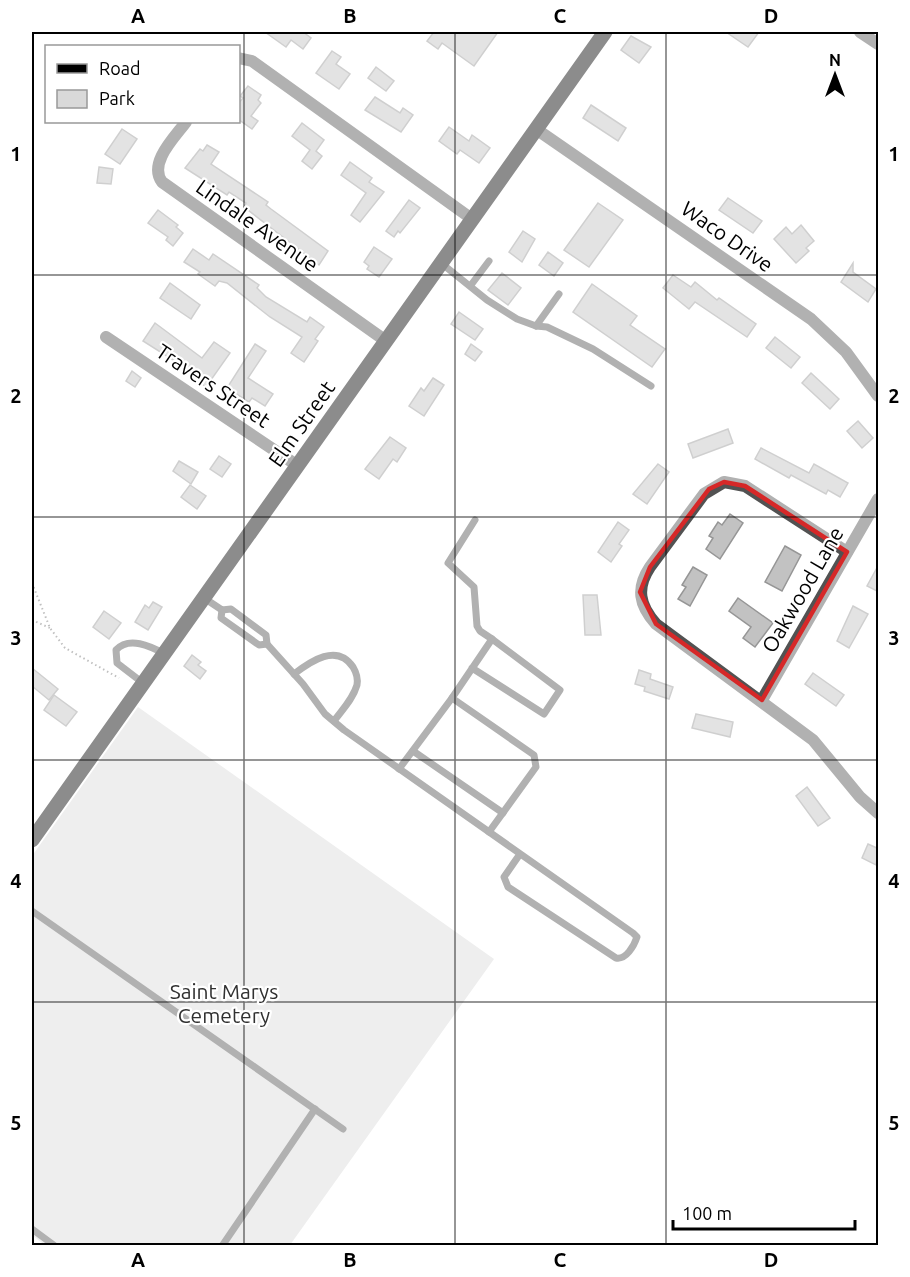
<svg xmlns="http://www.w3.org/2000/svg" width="910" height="1277" font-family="Ubuntu,sans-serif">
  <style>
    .green { fill: #d9d9d9 }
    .building { fill: #c2c2c2; stroke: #969696; stroke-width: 1.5 }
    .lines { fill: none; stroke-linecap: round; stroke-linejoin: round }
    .path { stroke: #747474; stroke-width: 2; stroke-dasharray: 1.5 3; stroke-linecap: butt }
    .service { stroke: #525252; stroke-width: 7 }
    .minor { stroke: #525252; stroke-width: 12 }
    .primary { stroke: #000; stroke-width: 15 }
    .marked { fill: none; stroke: #d62828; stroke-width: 4.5; stroke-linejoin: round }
    .grid { fill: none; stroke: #000; stroke-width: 1.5; stroke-opacity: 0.55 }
    .labels { text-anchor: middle; stroke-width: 4.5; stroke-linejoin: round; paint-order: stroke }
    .street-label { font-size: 21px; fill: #000; stroke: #fff }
    .park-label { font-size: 21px; fill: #303030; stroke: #fff }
    .neatline { fill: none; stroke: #000; stroke-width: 2 }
    .grid-label { font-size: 20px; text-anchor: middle; font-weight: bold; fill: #000 }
  </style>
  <rect width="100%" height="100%" fill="#fff"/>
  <path class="green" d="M138 707 494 959 290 1245 46 1246 32 1235V856Z"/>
  <g class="building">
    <path d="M265 32H303L311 38 303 49 291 40 286 47Z"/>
    <path d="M434 32H498L474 66 442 43 438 49 427 41Z"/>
    <path d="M726 32H759L748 47Z"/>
    <path d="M631 36 651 47 639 63 621 50Z"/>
    <path d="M332 51 341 57 336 64 350 74 339 89 316 73Z"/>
    <path d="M376 67 394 81 386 91 368 78Z"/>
    <path d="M248 86 261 95 258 100 261 103 251 116 258 121 252 129 238 119V104L243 98 240 96Z"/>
    <path d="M375 97 400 113 403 108 413 115 401 132 365 110Z"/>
    <path d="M591 105 626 128 618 141 583 118Z"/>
    <path d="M302 123 324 140 316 151 322 156 312 169 302 161 310 150 292 136Z"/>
    <path d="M449 127 469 141 472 135 490 148 479 163 460 150 457 154 439 141Z"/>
    <path d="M122 129 137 139 120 164 105 154Z"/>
    <path d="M207 145 219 152 211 164 268 202 266 205 271 209 328 251 319 265 244 207 246 203 229 192 227 195 185 168 200 149 203 151Z"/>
    <path d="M350 162 372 178 369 182 384 192 360 222 351 215 366 193 341 175Z"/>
    <path d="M99 167 113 169 111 184 97 183Z"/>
    <path d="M728 198 762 221 753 233 719 210Z"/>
    <path d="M409 200 420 208 400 233 398 231 394 237 386 231Z"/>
    <path d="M598 203 623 220 589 267 564 250Z"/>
    <path d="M158 210 178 225 176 227 183 233 173 246 166 240 168 237 148 223Z"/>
    <path d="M801 225 814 241 806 248 809 251 796 263 774 239 786 227 792 234Z"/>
    <path d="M523 231 535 239 522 262 509 252Z"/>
    <path d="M374 247 392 259 379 277 367 269 369 266 364 262Z"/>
    <path d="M193 249 209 260 213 254 259 285 257 288 266 297 307 322 310 317 324 327 315 339 318 341 304 362 291 353 302 337 270 317 227 283 219 281 215 286 198 274 200 272 184 262Z"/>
    <path d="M548 252 563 263 554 276 539 265Z"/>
    <path d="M853 263V272L876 289 868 302 841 282Z"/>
    <path d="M502 273 521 288 508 305 488 290Z"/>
    <path d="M673 275 691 287 695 282 717 300 719 298 756 324 747 337 695 302 689 309 663 288Z"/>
    <path d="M170 283 200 305 191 319 160 298Z"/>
    <path d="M592 284 637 316 630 325 665 349 652 367 573 312Z"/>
    <path d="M459 312 483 329 475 340 451 324Z"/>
    <path d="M155 323 202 358 214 342 230 353 206 387 190 375 192 372 143 341Z"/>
    <path d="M775 337 800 357 791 368 766 348Z"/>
    <path d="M255 344 266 351 248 378 273 394 265 406 252 398 249 402 227 388Z"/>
    <path d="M471 344 482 352 475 361 465 354Z"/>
    <path d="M132 371 141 378 135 387 126 381Z"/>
    <path d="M811 373 839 399 830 409 802 383Z"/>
    <path d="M433 378 444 385 424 416 409 406 421 388 424 391Z"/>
    <path d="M858 421 873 438 862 448 847 431Z"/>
    <path d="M728 429 733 443 693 458 688 444Z"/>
    <path d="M390 437 406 448 397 462 393 459 379 479 365 469Z"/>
    <path d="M761 448 809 473 814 464 848 483 840 497 828 490 826 494 791 475 789 478 755 459Z"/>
    <path d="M219 456 231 464 222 477 210 469Z"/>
    <path d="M179 461 198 472 191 484 173 471Z"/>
    <path d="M658 464 669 472 647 504 633 494Z"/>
    <path d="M190 485 206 496 197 509 181 497Z"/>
    <path d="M730 514 743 523 720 559 706 549 713 538 709 536 718 522 722 525Z"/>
    <path d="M618 522 629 530 619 544 622 546 611 562 598 552Z"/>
    <path d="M785 546 801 555 782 591 765 582Z"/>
    <path d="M879 564V592L867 586Z"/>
    <path d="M693 567 707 575 690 606 678 599 686 587 682 585Z"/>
    <path d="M583 595H597L601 635H585Z"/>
    <path d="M738 598 773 623 755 647 743 638 751 627 729 611Z"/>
    <path d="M153 602 162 607 148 630 135 622 145 605 149 608Z"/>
    <path d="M853 606 868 614 849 648 837 641Z"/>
    <path d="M104 611 121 623 109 639 93 627Z"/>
    <path d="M192 655 201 662 198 665 206 671 200 679 184 666Z"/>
    <path d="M32 668 58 689 49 700 32 686Z"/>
    <path d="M639 670 651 674 650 679 673 687 669 699 644 691 645 687 635 684Z"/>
    <path d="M813 673 844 695 836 706 805 684Z"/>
    <path d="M54 695 77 712 66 726 44 710Z"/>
    <path d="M696 714 733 722 730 737 692 728Z"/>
    <path d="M807 787 830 818 818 826 796 796Z"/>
    <path d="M868 844 879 849 876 865 862 858Z"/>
  </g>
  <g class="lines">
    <g class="path">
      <path d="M32 583 50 628 65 648 119 678"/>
      <path d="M32 620 50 628"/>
    </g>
    <g class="service">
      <path d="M441 263 487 300 517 319 536 326 547 327 593 349 651 386"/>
      <path d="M471 285 489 261"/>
      <path d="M536 326 559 294"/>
      <path d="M475 520 448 563 474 587 477 626 480 631 492 639"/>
      <path d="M204 598 222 610 231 609 266 635 267 644 303 684 325 714 344 730 633 933 637 937C634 946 626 960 616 958L508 887 504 877 520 854"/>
      <path d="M222 610 221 618 259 645 267 644"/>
      <path d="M294 674C311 661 337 643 353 667 356 672 358 679 357 685 353 699 342 710 334 721"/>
      <path d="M143 683 117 663 116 650C129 636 150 646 165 654"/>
      <path d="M452 698 492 639 560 690 544 714 472 668"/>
      <path d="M413 751 503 813"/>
      <path d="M399 769 452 698 534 755 536 767 489 832"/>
      <path d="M32 911 343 1129"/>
      <path d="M32 1229 55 1246"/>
      <path d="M222 1246 315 1109"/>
    </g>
    <g class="minor">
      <path d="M860 32 878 44"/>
      <path d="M238 58 252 61 472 219"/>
      <path d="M186 122C175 137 148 163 162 182L386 341"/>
      <path d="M536 129 811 319 846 352 878 396"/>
      <path d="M106 337 298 466"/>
      <path d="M847 552 745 486 724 482 704 494 650 567C636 588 639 605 656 624L813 740 860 797 878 813"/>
      <path d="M762 700 878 499"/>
    </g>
    <path class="primary" d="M32 840 605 32"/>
  </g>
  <path d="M0 0H910V1277H0ZM724 482 745 486 847 552 762 700 656 624 640 592 650 567 709 489Z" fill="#fff" fill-opacity=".55" fill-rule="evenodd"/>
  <path class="marked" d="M724 482 745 486 847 552 762 700 656 624 640 592 650 567 709 489Z"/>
  <path class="grid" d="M244 32V1246M455 32V1246M666 32V1246M32 275H878M32 517H878M32 760H878M32 1002H878"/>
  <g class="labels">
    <g class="street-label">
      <text transform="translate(257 226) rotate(35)" y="7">Lindale Avenue</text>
      <text transform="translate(727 237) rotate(35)" y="7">Waco Drive</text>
      <text transform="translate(213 386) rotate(34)" y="7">Travers Street</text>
      <text transform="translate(302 424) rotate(-55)" y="7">Elm Street</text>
      <text transform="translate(803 590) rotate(-60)" y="7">Oakwood Lane</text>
    </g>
    <g class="park-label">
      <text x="224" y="999">Saint Marys<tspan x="224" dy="24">Cemetery</tspan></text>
    </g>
  </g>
  <rect width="910" height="1277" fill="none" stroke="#ffffff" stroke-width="66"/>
  <rect x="45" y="45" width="195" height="78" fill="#ffffff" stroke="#999999" stroke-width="1.5"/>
  <rect x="57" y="64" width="30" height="9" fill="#000000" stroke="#999999" stroke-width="1.5"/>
  <text x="99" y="75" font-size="18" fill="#000000">Road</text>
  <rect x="57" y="90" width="30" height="18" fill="#d9d9d9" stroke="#999999" stroke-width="1.5"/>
  <text x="99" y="105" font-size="18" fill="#000000">Park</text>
  <g transform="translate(835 75)" stroke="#ffffff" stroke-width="4.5" paint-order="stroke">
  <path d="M0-4.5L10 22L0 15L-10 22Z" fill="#000000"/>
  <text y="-9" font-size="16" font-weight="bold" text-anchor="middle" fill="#000000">N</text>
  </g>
  <path d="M673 1220v9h182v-9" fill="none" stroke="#000000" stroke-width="3"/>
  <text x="682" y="1220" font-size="18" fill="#000000" stroke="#ffffff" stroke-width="4.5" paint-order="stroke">100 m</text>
  <rect x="33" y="33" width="844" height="1211" class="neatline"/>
  <g class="grid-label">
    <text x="138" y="23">A</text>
    <text x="350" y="23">B</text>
    <text x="560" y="23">C</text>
    <text x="771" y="23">D</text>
    <text x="16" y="161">1</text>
    <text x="894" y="161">1</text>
    <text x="16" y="403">2</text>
    <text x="894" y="403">2</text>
    <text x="16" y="645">3</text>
    <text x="894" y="645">3</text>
    <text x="16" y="888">4</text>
    <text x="894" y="888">4</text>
    <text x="16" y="1130">5</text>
    <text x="894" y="1130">5</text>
    <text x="138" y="1267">A</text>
    <text x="350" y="1267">B</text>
    <text x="560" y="1267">C</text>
    <text x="771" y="1267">D</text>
  </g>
</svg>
